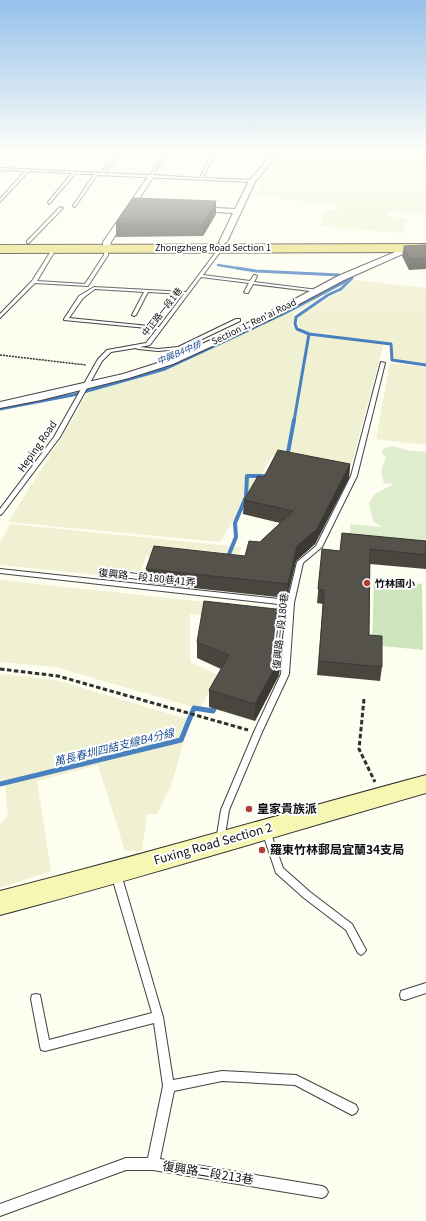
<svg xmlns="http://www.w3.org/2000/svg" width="426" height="1221" font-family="Georgia,'Noto Sans TC',serif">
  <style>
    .farmland { fill: #f0f1d2 }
    .green { fill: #cce5bd }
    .pitch { fill: #deedce }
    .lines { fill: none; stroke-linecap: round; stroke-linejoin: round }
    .stream-far3 { stroke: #4880c0; stroke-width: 2.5 }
    .stream-far2 { stroke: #4880c0; stroke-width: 3 }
    .stream-far1 { stroke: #4880c0; stroke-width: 4 }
    .stream { stroke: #4880c0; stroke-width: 5 }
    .lane-casing { stroke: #414141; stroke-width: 2 }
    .street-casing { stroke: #414141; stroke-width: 2 }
    .secondary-casing { stroke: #303030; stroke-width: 2 }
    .primary-casing { stroke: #1f1f1f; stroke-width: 2 }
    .path-far1 { stroke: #303030; stroke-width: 1.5; stroke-dasharray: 2 1; stroke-linecap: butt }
    .path { stroke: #303030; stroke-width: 3; stroke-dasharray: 4.5 2.5; stroke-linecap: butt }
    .lane { fill: #fff; fill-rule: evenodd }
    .street { fill: #fff; fill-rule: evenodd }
    .secondary { fill: #f6f7b2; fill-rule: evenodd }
    .primary { fill: #ebdd73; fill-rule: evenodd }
    .wall { fill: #494640 }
    .shaded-wall { fill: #3c3934 }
    .building { fill: #55514b; stroke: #3c3934 }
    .poi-dot { fill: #b03e33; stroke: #fff; stroke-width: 1.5 }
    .labels { text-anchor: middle; stroke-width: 4; stroke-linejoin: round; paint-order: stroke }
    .far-street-label { font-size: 9px; fill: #0e0e0e; stroke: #fff }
    .far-water-label { font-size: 9px; font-style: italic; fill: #235494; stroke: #fff }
    .street-label { font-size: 10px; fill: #0e0e0e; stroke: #fff }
    .poi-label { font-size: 10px; font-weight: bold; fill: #0e0e0e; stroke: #fff; text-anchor: start }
    .water-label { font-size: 11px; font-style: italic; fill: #235494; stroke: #fff }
    .near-poi-label { font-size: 12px; font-weight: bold; fill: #0e0e0e; stroke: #fff; text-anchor: start }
    .near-street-label { font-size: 12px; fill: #0e0e0e; stroke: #fff }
  </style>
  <rect width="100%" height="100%" fill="#fdfdf0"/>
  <g class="farmland">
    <path d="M284 153H426V214L389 211 387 216 408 219 402 233 320 226 325 210H338L340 206 256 195 264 178Z"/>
    <path d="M348 280 295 313 291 326 302 333 369 341 307 332 300 328 297 319 304 313 344 289 353 280 426 288V364L391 360 392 344 384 343 350 469 273 455 220 542 8 522 69 426 88 390 169 366Z"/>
    <path d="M390 363 426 367V445L376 439Z"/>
    <path d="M10 524 241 547 238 565 146 556 138 579 0 565V543Z"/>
    <path d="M0 580 282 610V624L190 614V662L218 675 200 709 55 667 0 662Z"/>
    <path d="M0 674 56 680 190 720 171 786 157 814H147L142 851H125L98 765 37 781 51 871 0 888V825L8 814 5 787 7 783 0 780Z"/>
  </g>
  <path class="green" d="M374 579 422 584 423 650 372 645Z"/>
  <g class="pitch">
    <path d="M29 153H41L37 157 38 158C49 164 65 162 73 153H81C70 167 49 165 32 161L30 163H19Z"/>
    <path d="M393 446 407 450 426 452V544L350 536V524L383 527 373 521 369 503 375 494 394 484 384 483C380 473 381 467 386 458L382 453 383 449Z"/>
  </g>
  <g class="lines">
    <path class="stream-far3" d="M218 265 243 269"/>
    <g class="stream-far2">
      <path d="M237 268 256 271 339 275"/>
      <path d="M351 279 341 289 328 295 296 317 295 324 297 329 309 334 391 344 392 360 426 365"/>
      <path d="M0 409 73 395 165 369 285 313 352 278"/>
      <path d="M294 421 309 334"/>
    </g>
    <g class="stream-far1">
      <path d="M287 458 294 420"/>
      <path d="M227 559 236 537 235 523 246 497 247 476H267L269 473"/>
      <path d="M286 620 287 593"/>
    </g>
    <path class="stream" d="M0 784 181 740 194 708 213 711 216 703"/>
    <defs>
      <g id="lane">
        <path d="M117 153H120L104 173 150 175 164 153H166L153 175 200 178 212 153H215L203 178 252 180 254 181 252 182 97 175 75 207 73 206 94 174H75L49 204 48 202 72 173 29 171 0 202V199L25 171 0 170V168L101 173Z"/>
        <path d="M60 207 63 208 29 243H27V241Z"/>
        <path d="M223 241 225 242 223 248 203 275 250 281 254 275H255L257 276 254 282 318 290 320 291 318 292 253 284 248 293H246L244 292 249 283 201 277 150 345 140 347 158 349 178 347 236 319H240V321L181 349 158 351 138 349 136 348 111 352 102 361 60 437 2 514 0 515V509L54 437 98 359 107 350 146 343 157 329 64 320V319L79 296 94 287 186 292 219 248 221 242ZM95 289 144 292 132 315 134 316 136 315 148 292 184 294 159 327 69 318 83 298Z"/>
        <path d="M105 247 108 248V255L88 286 35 283 0 318V314L32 281 53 248 56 249 37 281 85 284 104 255Z"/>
        <path d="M381 362 385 363 357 476 322 547 303 563 294 603 289 674 262 732 229 810 224 841 223 844 220 845 217 844 216 841 221 810 254 732 281 674 287 605 0 573V569L288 600 297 562 316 546 351 476Z"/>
        <path d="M266 827 269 828 270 831 283 868 310 892 352 924 366 950 364 953 361 955 358 953 346 930 304 898 276 873 262 831 263 828Z"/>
        <path d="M116 870 119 871 121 874 163 1017 173 1080 222 1071 296 1075 356 1105 358 1109 356 1113 352 1115 295 1085 222 1081 174 1091 160 1159 322 1186 326 1188 328 1192 326 1196 322 1198 153 1170H126L0 1216V1204L126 1158H148L163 1086 154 1023 45 1051 41 1050 40 1046 31 999 32 995 36 994 40 995 49 1040 152 1013 111 874 113 871Z"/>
        <path d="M426 983V993L405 1000 401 999 400 995 401 991Z"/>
      </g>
      <g id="street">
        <path d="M273 153H279L255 182 227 242 220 244 219 242 233 213 198 211 195 209 198 207 235 209 249 181Z"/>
        <path d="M149 175 154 176 111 242 110 248 103 250V242Z"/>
        <path d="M407 247 414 249 344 280 269 320 173 364 129 378 41 400 0 408V402L123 374 167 360 263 316 338 276Z"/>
      </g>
      <path id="secondary" d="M426 775V793C284 834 143 877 0 915V891C143 855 284 813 426 775Z"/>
      <path id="primary" d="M426 244V252L0 253V245Z"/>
    </defs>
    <use href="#lane" class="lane-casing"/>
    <use href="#street" class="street-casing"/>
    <use href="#secondary" class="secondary-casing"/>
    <use href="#primary" class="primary-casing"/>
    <path class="path-far1" d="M0 355 86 365"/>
    <g class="path">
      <path d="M0 669 58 676 248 730"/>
      <path d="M364 699 359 749 375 782"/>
    </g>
    <use href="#lane" class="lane"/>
    <use href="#street" class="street"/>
    <use href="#secondary" class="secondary"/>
    <use href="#primary" class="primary"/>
  </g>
  <g class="wall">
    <path d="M216 201V214L203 236 116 237V224Z"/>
    <path d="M426 245V269L409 270 402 256 404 246Z"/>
    <path d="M350 464 349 478 315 544 296 561 287 598 147 583 146 569 245 556 280 523 243 514 244 500 264 477Z"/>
    <path d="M342 533 426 541V569L370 564 369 635 382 667 380 681 317 675 323 604 317 603 322 549 340 551Z"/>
    <path d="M284 627 279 675 255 721 209 707V690L221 669 197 658V642Z"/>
  </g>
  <g class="shaded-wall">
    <path d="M216 201V214L203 236V224Z"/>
    <path d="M350 464 349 478 315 544 296 561 287 598 288 584 297 546Z"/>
    <path d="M285 610 279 675 255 721V704Z"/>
  </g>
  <g class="building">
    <path d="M133 198 216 201 203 224H116Z"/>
    <path d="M426 245V259H410L404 246Z"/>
    <path d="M278 450 350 464 317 529 297 546 288 584 146 569 154 546 245 556 249 541 260 542 293 511 244 500 258 476 264 477Z"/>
    <path d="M342 533 426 541V555L370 549 369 635 382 636V667L319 661 324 590 318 589 322 549 340 551Z"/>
    <path d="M204 601 285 610 280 658 255 704 209 690 229 655 197 642Z"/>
  </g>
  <linearGradient id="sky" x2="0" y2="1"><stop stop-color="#95c1eb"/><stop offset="0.47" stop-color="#fefef8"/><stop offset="1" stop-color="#fefef8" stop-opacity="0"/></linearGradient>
  <rect width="426" height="324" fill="url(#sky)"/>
  <g class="poi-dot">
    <circle cx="367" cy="583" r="4"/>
    <circle cx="249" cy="809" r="4"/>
    <circle cx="262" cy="850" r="4"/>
  </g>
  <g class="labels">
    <g class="far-street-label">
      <text x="213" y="251">Zhongzheng Road Section 1</text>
      <text transform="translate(162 312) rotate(-52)" y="3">中正路一段1巷</text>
      <text transform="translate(254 322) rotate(-26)" y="3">Section 1, Ren'ai Road</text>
    </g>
    <g class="far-water-label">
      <text transform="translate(179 353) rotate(-23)" y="3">中興B4中排</text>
    </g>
    <g class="street-label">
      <text transform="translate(37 446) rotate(-55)" y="4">Heping Road</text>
      <text transform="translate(147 577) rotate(6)" y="4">復興路二段180巷41弄</text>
      <text transform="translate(280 631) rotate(-84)" y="4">復興路二段180巷</text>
    </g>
    <g class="poi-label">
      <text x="375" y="587">竹林國小</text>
    </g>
    <g class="water-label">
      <text transform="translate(114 747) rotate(-14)" y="4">萬長春圳四結支線B4分線</text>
    </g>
    <g class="near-poi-label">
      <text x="257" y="813">皇家貴族派</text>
      <text x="270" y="854">羅東竹林郵局宜蘭34支局</text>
    </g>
    <g class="near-street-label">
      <text transform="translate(213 844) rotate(-16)" y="4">Fuxing Road Section 2</text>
      <text transform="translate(208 1173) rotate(9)" y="4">復興路二段213巷</text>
    </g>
  </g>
</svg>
